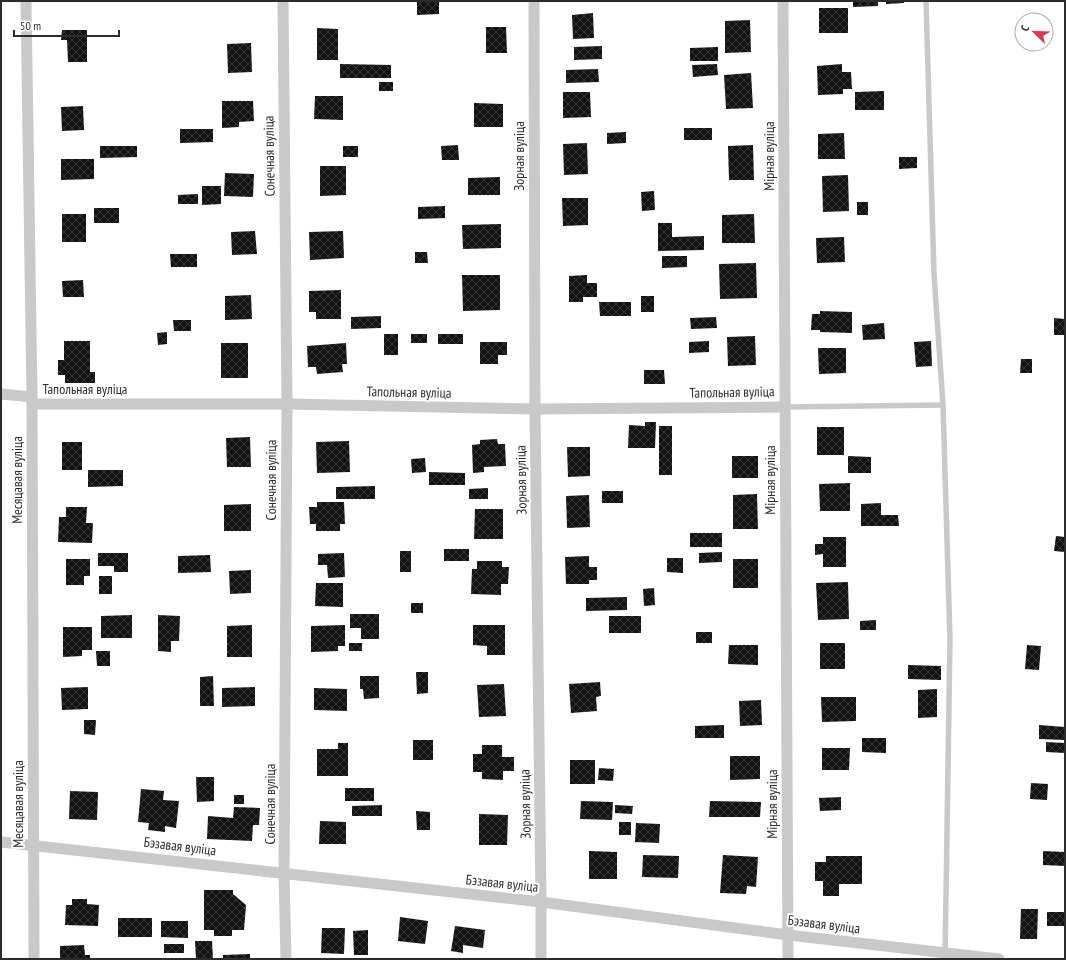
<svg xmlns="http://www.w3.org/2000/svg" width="1066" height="960" font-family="'PT Sans Narrow',sans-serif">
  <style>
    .building { fill: url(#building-cross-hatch) }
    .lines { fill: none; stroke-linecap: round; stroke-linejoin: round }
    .service { stroke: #c9c9c9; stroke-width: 5.5 }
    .minor { stroke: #c9c9c9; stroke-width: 11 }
    .labels { text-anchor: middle; stroke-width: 4; stroke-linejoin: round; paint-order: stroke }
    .street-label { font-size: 14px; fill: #2c2c2c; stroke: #fff }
  </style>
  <defs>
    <pattern id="building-cross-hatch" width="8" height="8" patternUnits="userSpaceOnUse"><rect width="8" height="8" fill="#131313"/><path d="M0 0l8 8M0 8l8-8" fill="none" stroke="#363636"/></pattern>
  </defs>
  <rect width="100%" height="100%" fill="#fff"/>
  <g class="building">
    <path d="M417 1H439V14L417 15Z"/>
    <path d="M853 1H878V6L853 7Z"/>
    <path d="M886 1H904V3L886 4Z"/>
    <rect x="819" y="8" width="29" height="25"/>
    <path d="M593 13 594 38 573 39 572 15Z"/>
    <path d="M750 20 751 52 725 53V21Z"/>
    <path d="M486 27H506L507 53H486Z"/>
    <path d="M317 28 338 29V60H317Z"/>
    <path d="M62 30H87V62H68L67 40H61Z"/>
    <path d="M251 43 252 72 228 73 227 44Z"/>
    <path d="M602 46V59L574 60V47Z"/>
    <path d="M718 47V61H690V48Z"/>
    <path d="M340 64 391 65V78H340Z"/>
    <path d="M717 64 718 75 693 77 692 65Z"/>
    <path d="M842 64V72H851L852 89H843V94L818 95 817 66Z"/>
    <path d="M598 69 599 82 566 83V70Z"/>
    <path d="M751 73 753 108 726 109 724 75Z"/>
    <rect x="379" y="82" width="14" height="9"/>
    <path d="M884 91V110H855V92Z"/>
    <path d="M563 92H590L591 117 563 118Z"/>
    <path d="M315 96H343V120L314 119Z"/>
    <path d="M222 101H253L254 121 239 122V127L222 128Z"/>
    <path d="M474 103 503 104V127H474Z"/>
    <path d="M83 106 84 130 62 131 61 107Z"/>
    <rect x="684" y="128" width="28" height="12"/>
    <path d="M180 129H213V142L180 143Z"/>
    <path d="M626 132V143L607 144V133Z"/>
    <path d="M844 133 845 159H818V134Z"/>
    <path d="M587 143 588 174 564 175 563 144Z"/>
    <path d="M458 145 459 160H442L441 146Z"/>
    <path d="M753 145 754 180H729L728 146Z"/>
    <path d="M100 146H137V157L100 158Z"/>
    <rect x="343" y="146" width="15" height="11"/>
    <path d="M899 157H917V168L899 169Z"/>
    <path d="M61 159H94V179L61 180Z"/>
    <path d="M320 166H346V195L320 196Z"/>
    <path d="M225 173 254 174 253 197 224 196Z"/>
    <path d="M848 175 849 211 823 212 822 176Z"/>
    <path d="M500 177V195H468V178Z"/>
    <path d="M202 186H221V204L202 205Z"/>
    <path d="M654 191 655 210 642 211 641 192Z"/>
    <path d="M198 194V204H178V195Z"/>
    <path d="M562 198H588V225L563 226Z"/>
    <rect x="857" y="202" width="11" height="13"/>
    <path d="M445 206V218L418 219V207Z"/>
    <rect x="94" y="208" width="25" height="15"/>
    <rect x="62" y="214" width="24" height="28"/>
    <path d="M754 214 755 243H722V215Z"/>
    <path d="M658 223H672V237L704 236V250L658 251Z"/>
    <path d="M501 224V248L463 249 462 225Z"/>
    <path d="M255 231 257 254 232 255 231 232Z"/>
    <path d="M343 231 344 258 310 260 309 232Z"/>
    <path d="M844 237 845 262 817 263 816 238Z"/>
    <path d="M415 252H427L428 263H415Z"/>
    <path d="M170 254H197V267H171Z"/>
    <path d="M662 256H687V267L662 268Z"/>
    <path d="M756 263 757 298 720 299 719 264Z"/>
    <path d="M462 275H500V310L463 311Z"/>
    <path d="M587 275V283H597V297H583V302H569V276Z"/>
    <path d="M83 280 84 297H63L62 281Z"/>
    <path d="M341 290V319H316V312H309V291Z"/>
    <path d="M251 295 252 319 225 320V296Z"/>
    <rect x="641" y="296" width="13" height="16"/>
    <path d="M599 302H631V316H600Z"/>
    <path d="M820 311 852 312V333L820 332V330H811L812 314H820Z"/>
    <path d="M381 316V328L351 329V317Z"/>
    <path d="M716 317 717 328 691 329 690 318Z"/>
    <path d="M1054 318 1065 319V335H1054Z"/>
    <path d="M173 320H191V331H174Z"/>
    <path d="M884 323 885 339 863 340 862 325Z"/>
    <path d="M167 332V344L158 345 157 333Z"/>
    <rect x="384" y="334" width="14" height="21"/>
    <rect x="411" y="334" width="16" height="9"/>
    <rect x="438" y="334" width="25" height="10"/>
    <path d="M755 336 756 365 728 366 727 337Z"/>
    <path d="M64 341H90V372H95V383H65V375H58V360H64Z"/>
    <path d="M709 341V352L689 353V342Z"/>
    <path d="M931 341 932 366 916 367 914 342Z"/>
    <path d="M480 342H507V355H498V364H480Z"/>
    <rect x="221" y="343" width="27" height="35"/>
    <path d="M346 343 347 364H342L343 372 317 374 316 367H308L307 346Z"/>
    <path d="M818 348H846V373L819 374Z"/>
    <path d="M1021 359H1032V373H1020Z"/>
    <path d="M644 370H664L665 384H644Z"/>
    <path d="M645 422H656L655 448H628L629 425 645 426Z"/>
    <rect x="659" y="426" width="13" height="49"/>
    <rect x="817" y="427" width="27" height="28"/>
    <path d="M250 437 251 467H227L226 438Z"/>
    <path d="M497 439 498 444H505L506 466 484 467V472L473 473 472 445 480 444V440Z"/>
    <path d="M349 441 350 472 317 473 316 442Z"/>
    <rect x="62" y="442" width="20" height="28"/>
    <path d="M567 447H590V476L568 477Z"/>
    <rect x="732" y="456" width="26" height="22"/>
    <path d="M848 456 871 457V473H848Z"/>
    <path d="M425 458 426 472 412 473 411 459Z"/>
    <path d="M88 470H123V486L88 487Z"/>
    <path d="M429 472 465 473V485H429Z"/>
    <path d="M850 483V511H820L819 484Z"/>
    <path d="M375 486V499H336V487Z"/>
    <path d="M488 488V499H469V489Z"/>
    <rect x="602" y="491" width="21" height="12"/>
    <path d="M757 494 758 529H733V495Z"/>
    <path d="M589 495 590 527 567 528 566 496Z"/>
    <path d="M317 502H344L345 524H340V531H316V524H310L309 507H317Z"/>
    <path d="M881 503V515H898L899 526H861V504Z"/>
    <path d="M251 504V531H224V505Z"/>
    <path d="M66 507H87L86 523H93L92 543 58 542 59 517H66Z"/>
    <path d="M475 509H503V539H474Z"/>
    <rect x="690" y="533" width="32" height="14"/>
    <path d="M1056 536 1065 537V552L1054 551Z"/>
    <path d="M823 537H846V567H823V554L815 555V544H823Z"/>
    <rect x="444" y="549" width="25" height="12"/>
    <rect x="400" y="551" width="11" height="21"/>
    <path d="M722 552V562L699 563V553Z"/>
    <path d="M98 553H128V572H114V566H98Z"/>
    <path d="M344 553 345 577 328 578 327 565H318V554Z"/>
    <path d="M210 555 211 572 178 573V556Z"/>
    <path d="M589 556V567H597V580H589V584H566L565 557Z"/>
    <path d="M667 558H683V573L667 572Z"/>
    <path d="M66 559H90V576H84V585H66Z"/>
    <rect x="733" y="559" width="25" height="29"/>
    <path d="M477 561H502V567H509L508 584H501V595L471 594 472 569H477Z"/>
    <path d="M251 570V593L230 594 229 571Z"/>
    <rect x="99" y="576" width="13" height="18"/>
    <path d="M848 582 849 619 818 620 816 583Z"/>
    <path d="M316 583H343V607L315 606Z"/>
    <path d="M654 588 655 605 644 606 643 589Z"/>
    <path d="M627 597V610L586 611V598Z"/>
    <rect x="411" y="603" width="12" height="10"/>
    <path d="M350 614H379V639H361V628H350Z"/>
    <path d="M132 615V638H101V616Z"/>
    <path d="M158 615 180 616 179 641H171V652L158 651Z"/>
    <rect x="609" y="616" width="32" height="17"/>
    <path d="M876 620V630H860V621Z"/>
    <path d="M252 625V657H227V626Z"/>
    <path d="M345 625V646H338V651L311 652V626Z"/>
    <path d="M473 625H505V655H487V646L473 645Z"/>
    <path d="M63 627H92V650H82V656L63 657Z"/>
    <rect x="696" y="632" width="16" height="11"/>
    <rect x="349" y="643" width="13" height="8"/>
    <rect x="820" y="643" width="25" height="26"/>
    <path d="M729 645H758V665L728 664Z"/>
    <path d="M1027 645 1041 646 1039 670 1025 669Z"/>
    <path d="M96 651H110V666H97Z"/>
    <path d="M908 665 941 666V680L908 679Z"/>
    <path d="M416 672H428V693L417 694Z"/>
    <path d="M213 676 214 706H200V677Z"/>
    <path d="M360 676H379V698L364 699 363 689H360Z"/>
    <path d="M600 682 601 696 596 697 597 711 571 713 569 684Z"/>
    <path d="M504 684 506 716 479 717 477 685Z"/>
    <path d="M88 687V709L62 710 61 688Z"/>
    <path d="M255 687V706L222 707V688Z"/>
    <path d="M314 688 347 689V711L314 710Z"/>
    <path d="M937 689V717L918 718V690Z"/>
    <path d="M821 697H856V721L822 722Z"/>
    <path d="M761 700 762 725 740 726 739 701Z"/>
    <path d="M84 720H96L95 735 84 734Z"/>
    <path d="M724 725V738H695V726Z"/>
    <path d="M1039 725 1065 727V740L1039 739Z"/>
    <path d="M862 738H886V753L862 752Z"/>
    <rect x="413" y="740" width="20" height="20"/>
    <path d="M1046 742 1065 743V753L1046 752Z"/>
    <path d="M338 743H348V776H317V749H338Z"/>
    <path d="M482 745H502V757H514V771H503V780L482 779V772H473V754H482Z"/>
    <path d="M822 748H850L849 770H822Z"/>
    <path d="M730 756H760V779L730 780Z"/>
    <rect x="570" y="760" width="25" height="24"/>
    <path d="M599 768 614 769 613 781 598 780Z"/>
    <path d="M196 777H214V801L197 802Z"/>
    <path d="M1031 783 1048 784 1047 800 1030 799Z"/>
    <rect x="345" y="788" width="29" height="13"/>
    <path d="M141 789 164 791 163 800 179 801 176 828 165 826V832L148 830 149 823 138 822Z"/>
    <path d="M70 791 98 792 97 820 69 819Z"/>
    <rect x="234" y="795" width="10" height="9"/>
    <path d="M841 797V810L820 811 819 798Z"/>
    <path d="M581 801 613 802 612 820 580 819Z"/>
    <path d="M710 801 761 802 760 817H709Z"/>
    <path d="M382 805V816H352V806Z"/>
    <path d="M615 805 633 806 632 814 615 813Z"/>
    <path d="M234 807 260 808 259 825H253L252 841 207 839 208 816 233 818Z"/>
    <path d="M416 811 430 812V830H417Z"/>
    <path d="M479 814 508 815 507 845H479Z"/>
    <path d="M320 821 346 822V844H319Z"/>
    <rect x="619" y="822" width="12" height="13"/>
    <path d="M636 823 660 824 659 843 635 842Z"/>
    <path d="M589 851 617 852V879H589Z"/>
    <path d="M1043 851 1065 852V866L1043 865Z"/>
    <path d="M643 855 679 856 678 878 642 877Z"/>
    <path d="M723 855 758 857 756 887 747 886 746 894 720 893Z"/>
    <path d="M826 856H862V884H839V896H823V881H815V862H826Z"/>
    <path d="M204 890H233V894L246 905 244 930H232V936H214V930H204Z"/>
    <path d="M72 899H87V904L99 905 98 926 65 925 66 905H72Z"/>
    <path d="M1021 909H1038L1037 939H1020Z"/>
    <rect x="1047" y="912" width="17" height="14"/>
    <path d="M400 917 428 921 425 944 398 941Z"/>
    <rect x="118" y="918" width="34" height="19"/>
    <path d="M161 921H188V938L161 937Z"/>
    <path d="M455 926 485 930 483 948 463 945V953L451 951Z"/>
    <path d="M322 928H345L344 954 321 953Z"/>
    <path d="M368 930V955H354L353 931Z"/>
    <path d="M195 941H212L213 959H196Z"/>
    <rect x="164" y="944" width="20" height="9"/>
    <path d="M84 945 85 955H90V959H60V946Z"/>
    <path d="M250 954V959H223V955Z"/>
  </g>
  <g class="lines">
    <g class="service">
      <path d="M926 1 934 274 943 405 950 640 945 959"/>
      <path d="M785 407 943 405"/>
    </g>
    <g class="minor">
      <path d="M26 1 32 397 34 959"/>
      <path d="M283 1 287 404 284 874 286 959"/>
      <path d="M534 1 535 409 541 902V959"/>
      <path d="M783 1 788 959"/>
      <path d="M1 394 32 397"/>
      <path d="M32 404H287L535 409 785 407"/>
      <path d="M1 842 541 902 788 935 999 959"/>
    </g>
  </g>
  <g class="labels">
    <g class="street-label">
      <text transform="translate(269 156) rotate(-91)" y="5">Сонечная вуліца</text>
      <text transform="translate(519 156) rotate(-90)" y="5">Зорная вуліца</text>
      <text transform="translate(769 156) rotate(-90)" y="5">Мірная вуліца</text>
      <text x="85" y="394">Тапольная вуліца</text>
      <text transform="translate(409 392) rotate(1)" y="5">Тапольная вуліца</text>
      <text transform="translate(732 392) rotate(-1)" y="5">Тапольная вуліца</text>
      <text transform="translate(17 480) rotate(-90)" y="5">Месяцавая вуліца</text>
      <text transform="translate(271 480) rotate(-90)" y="5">Сонечная вуліца</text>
      <text transform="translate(521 480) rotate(-91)" y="5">Зорная вуліца</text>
      <text transform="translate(770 480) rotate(-90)" y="5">Мірная вуліца</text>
      <text transform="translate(18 804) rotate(-90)" y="5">Месяцавая вуліца</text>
      <text transform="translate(270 804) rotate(-90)" y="5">Сонечная вуліца</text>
      <text transform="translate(525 804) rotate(-91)" y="5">Зорная вуліца</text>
      <text transform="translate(772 804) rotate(-90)" y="5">Мірная вуліца</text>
      <text transform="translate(180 846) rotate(7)" y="5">Бэзавая вуліца</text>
      <text transform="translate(502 883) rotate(6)" y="5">Бэзавая вуліца</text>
      <text transform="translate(824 924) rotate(7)" y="5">Бэзавая вуліца</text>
    </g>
  </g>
  <rect width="1066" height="960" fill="none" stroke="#2c2c2c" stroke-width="4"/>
  <g transform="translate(1034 32) rotate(293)"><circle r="19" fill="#ffffff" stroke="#ababab"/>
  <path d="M0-3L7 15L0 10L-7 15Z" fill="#d73953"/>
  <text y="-6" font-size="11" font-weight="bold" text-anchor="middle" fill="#2c2c2c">С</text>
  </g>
  <path d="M14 30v6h105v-6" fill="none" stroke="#2c2c2c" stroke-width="2"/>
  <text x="20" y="30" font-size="12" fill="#2c2c2c" stroke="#ffffff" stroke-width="3" paint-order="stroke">50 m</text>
</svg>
